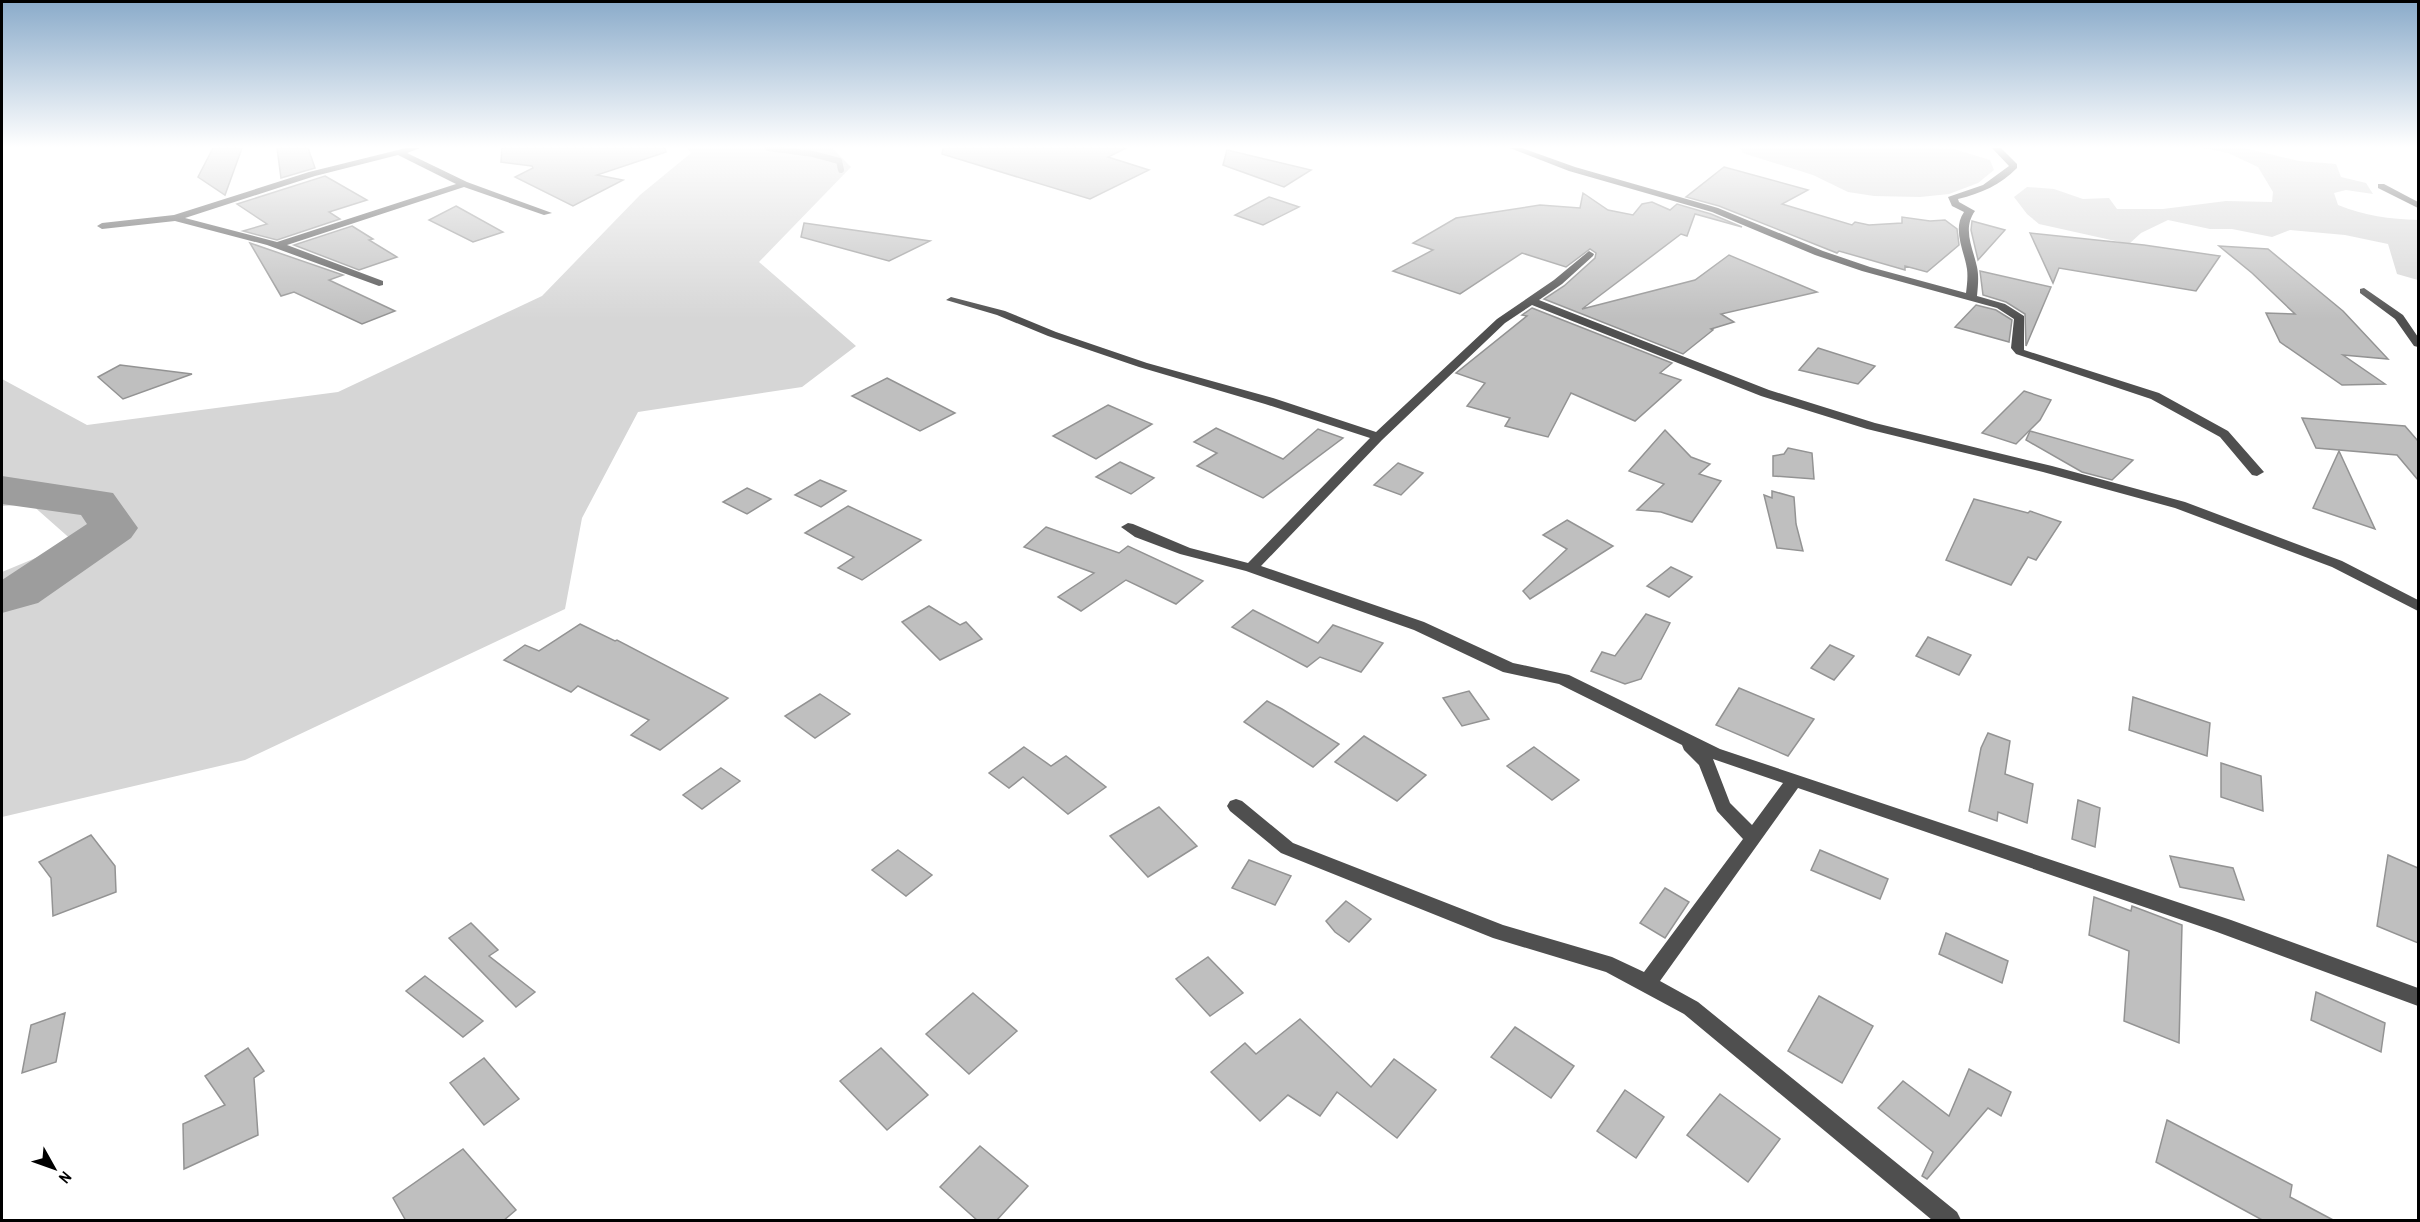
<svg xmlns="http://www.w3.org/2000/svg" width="2420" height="1222" font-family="'Archivo Narrow',sans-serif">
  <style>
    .green { fill: #d6d6d6 }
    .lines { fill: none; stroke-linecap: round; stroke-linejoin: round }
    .stream { stroke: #9d9d9d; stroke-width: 6 }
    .river { fill: #9d9d9d; fill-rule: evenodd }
    .building { fill: #bfbfbf; stroke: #939393; stroke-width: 1.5 }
    .minor { fill: #4f4f4f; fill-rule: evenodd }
  </style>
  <rect width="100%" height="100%" fill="#fff"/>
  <g class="green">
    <path d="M687 148H832L851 167 759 262 856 346 802 387 638 412 582 518 565 609 245 760 2 817V572L74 542 31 504 2 506V379L87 425 338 392 542 296 640 195 691 153Z"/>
    <path d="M1740 148H1929L1954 149 1990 160 1994 170 1978 183 1949 194 1920 197 1874 196 1848 192 1813 175 1743 153Z"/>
    <path d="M2204 148H2244L2299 161 2336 164 2341 177 2366 183 2373 194 2346 190 2334 193 2338 205C2365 216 2389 219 2418 220V280L2397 274 2388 244 2345 235 2290 230 2272 237 2232 229H2210L2168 220 2141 233 2129 244 2039 224 2027 214 2014 197 2027 187 2054 189 2083 199 2109 198 2117 209H2163L2226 201 2272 202 2273 192 2258 167 2228 153Z"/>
  </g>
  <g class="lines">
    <path class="stream" d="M768 148 813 154 839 161 841 170"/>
    <path class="river" d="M2 476 113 493 138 528 131 538 38 603 2 613V580L87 524 81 515 2 504Z"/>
  </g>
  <g class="building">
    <path d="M213 148H242L225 195 198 177Z"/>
    <path d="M277 148H308L315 168 281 178Z"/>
    <path d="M502 148H665L666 152 597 175 623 180 573 206 515 177 533 168 532 166 501 162Z"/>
    <path d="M943 148H1126L1108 157 1149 170 1090 199 942 154Z"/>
    <path d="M1227 150 1311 170 1284 187 1223 165Z"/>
    <path d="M1724 167 1808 190 1782 204 1852 225 1855 222 1869 225 1902 223V217L1930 221 1945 220 1957 229 1959 245 1927 272 1905 266V270L1839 251 1837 253 1719 206 1686 197Z"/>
    <path d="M325 176 367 200 329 212 340 219 277 240 243 231 267 224 237 204Z"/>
    <path d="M1583 193 1608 210 1633 215 1642 204 1652 202 1670 210 1677 204 1711 214 1742 227 1695 214 1687 236 1681 234 1582 309 1695 280 1729 255 1817 292 1721 314 1734 322 1711 329 1713 330 1683 354 1544 299 1564 286 1595 258 1596 253 1590 249 1566 267 1522 253 1460 294 1393 271 1433 250 1413 243 1456 218 1540 205 1580 208Z"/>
    <path d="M1269 197 1299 207 1263 225 1235 215Z"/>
    <path d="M456 206 503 232 473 242 429 220Z"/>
    <path d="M1972 221 2005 230 1978 260 1971 230Z"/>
    <path d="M804 223 930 241 889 261 801 237Z"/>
    <path d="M352 226 373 239 369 240 397 257 359 270 294 245Z"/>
    <path d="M2030 233 2144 245 2220 256 2196 291 2059 268 2053 283Z"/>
    <path d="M250 243 343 275 329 280 395 311 362 324 294 292 281 296Z"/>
    <path d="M2219 246 2268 249 2343 311 2388 359 2343 355 2385 384 2342 385 2280 342 2266 313 2295 314 2252 273Z"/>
    <path d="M1980 271 2051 287 2026 346 2025 314 2006 302 1983 295Z"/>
    <path d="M1976 305 1996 310 2012 320 2009 342 1955 327Z"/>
    <path d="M1532 308 1672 363 1660 373 1681 380 1635 421 1571 393 1548 437 1505 426 1510 418 1467 406 1485 383 1456 373 1527 316 1522 315Z"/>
    <path d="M1818 348 1875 366 1858 384 1799 370Z"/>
    <path d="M120 365 192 374 123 399 98 377Z"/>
    <path d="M887 378 955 413 920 431 852 396Z"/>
    <path d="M2024 391 2051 400 2040 420 2016 444 1982 433Z"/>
    <path d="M1108 405 1152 424 1096 459 1053 436Z"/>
    <path d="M2302 418 2405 426 2418 441V480L2397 455 2316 448Z"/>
    <path d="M1216 428 1283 459 1318 429 1343 438 1263 498 1197 466 1217 453 1194 442Z"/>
    <path d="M1665 430 1691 457 1710 464 1699 474 1721 481 1692 522 1661 512 1637 510 1664 484 1629 471Z"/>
    <path d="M2030 431 2133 460 2112 480 2082 472 2026 440Z"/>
    <path d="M1788 448 1812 453 1814 479 1773 476V456L1784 454Z"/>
    <path d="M2339 451 2375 529 2313 508Z"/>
    <path d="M1120 462 1154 478 1131 494 1096 477Z"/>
    <path d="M1398 463 1423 473 1401 495 1374 485Z"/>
    <path d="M820 480 846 491 821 507 795 495Z"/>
    <path d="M747 488 771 499 747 514 723 502Z"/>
    <path d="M1772 491 1794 497 1796 524 1803 551 1777 548 1764 495 1772 498Z"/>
    <path d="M1974 499 2028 513 2030 511 2061 522 2036 560 2028 557 2011 585 1946 560Z"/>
    <path d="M848 506 921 540 862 580 838 568 854 557 805 533Z"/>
    <path d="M1567 520 1613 546 1530 599 1523 591 1567 549 1543 535Z"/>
    <path d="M1046 527 1119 553 1128 546 1203 581 1176 604 1126 580 1081 611 1058 597 1094 573 1024 547Z"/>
    <path d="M1671 567 1692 577 1669 597 1647 586Z"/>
    <path d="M929 606 960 625 966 622 982 639 940 660 902 622Z"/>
    <path d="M1253 610 1318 643 1333 625 1383 643 1361 672 1320 657 1307 667 1232 627Z"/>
    <path d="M1646 614 1670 623 1641 679 1625 684 1591 671 1602 652 1615 656Z"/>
    <path d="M580 624 615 641 617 640 728 698 660 750 631 735 649 720 578 686 571 692 504 660 525 645 539 651Z"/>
    <path d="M1928 637 1971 655 1959 675 1916 656Z"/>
    <path d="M1830 645 1854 656 1834 680 1811 668Z"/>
    <path d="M1739 688 1814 719 1788 756 1716 725Z"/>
    <path d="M1469 691 1489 719 1462 726 1443 698Z"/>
    <path d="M820 694 850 714 815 738 785 716Z"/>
    <path d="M2133 697 2210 723 2207 756 2129 730Z"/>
    <path d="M1267 701 1282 709 1339 744 1313 767 1244 722Z"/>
    <path d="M1988 733 2010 741 2005 774 2033 784 2027 823 1998 812 1997 821 1969 811 1981 748Z"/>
    <path d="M1364 736 1426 775 1397 801 1335 762Z"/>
    <path d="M1024 747 1051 766 1066 756 1106 787 1068 814 1023 777 1009 788 989 773Z"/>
    <path d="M1534 747 1579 780 1552 800 1507 766Z"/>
    <path d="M2221 763 2261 776 2263 811 2221 797Z"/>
    <path d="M721 768 740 781 702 809 683 795Z"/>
    <path d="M2078 800 2100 808 2095 847 2072 839Z"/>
    <path d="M1159 807 1197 846 1148 877 1110 836Z"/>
    <path d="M91 835 115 866 116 892 53 916 51 878 39 862Z"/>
    <path d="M898 850 932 875 906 896 872 870Z"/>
    <path d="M1820 850 1888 879 1880 899 1811 870Z"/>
    <path d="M2388 855 2418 868V943L2377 926Z"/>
    <path d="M2170 856 2233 868 2244 900 2180 887Z"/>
    <path d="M1249 860 1291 876 1275 905 1232 888Z"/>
    <path d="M1665 888 1689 902 1665 938 1640 923Z"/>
    <path d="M2094 897 2131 911 2132 906 2182 925 2179 1043 2124 1021 2129 951 2089 935Z"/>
    <path d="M1346 901 1371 919 1349 942 1335 932 1326 921Z"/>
    <path d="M471 923 498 950 489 956 535 992 516 1007 449 938Z"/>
    <path d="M1946 933 2008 961 2002 983 1939 954Z"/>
    <path d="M1208 957 1243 993 1210 1016 1176 979Z"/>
    <path d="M425 976 483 1021 463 1037 406 991Z"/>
    <path d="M2316 992 2385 1023 2381 1052 2311 1020Z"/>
    <path d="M973 993 1017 1031 969 1074 926 1034Z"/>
    <path d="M1819 996 1873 1026 1842 1083 1788 1051Z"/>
    <path d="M65 1013 56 1062 22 1073 31 1025Z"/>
    <path d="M1300 1019 1371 1087 1394 1059 1436 1090 1397 1138 1337 1092 1320 1116 1288 1095 1260 1121 1211 1072 1245 1043 1256 1054Z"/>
    <path d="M1515 1027 1574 1066 1551 1098 1491 1057Z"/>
    <path d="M248 1048 264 1071 254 1078 258 1135 184 1169 183 1124 225 1105 205 1076Z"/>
    <path d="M881 1048 928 1095 887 1130 840 1081Z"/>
    <path d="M484 1058 519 1099 484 1125 450 1083Z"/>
    <path d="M1969 1069 2011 1092 2001 1116 1988 1108 1927 1179 1922 1176 1933 1152 1878 1108 1903 1081 1949 1116Z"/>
    <path d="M1625 1090 1664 1117 1636 1158 1597 1131Z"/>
    <path d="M1720 1094 1780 1139 1748 1182 1687 1135Z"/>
    <path d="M2167 1120 2292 1185 2290 1197 2335 1221H2264L2156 1162Z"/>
    <path d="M980 1146 1028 1186 996 1221H978L940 1187Z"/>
    <path d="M463 1149 516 1210 503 1221H406L393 1198Z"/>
  </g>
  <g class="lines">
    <g class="minor">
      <path d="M406 148H420L407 153 467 182 552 213 544 215 464 187 287 245 383 281V285L379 286 267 245 175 221 102 229 97 226 102 223 174 215 309 172ZM398 155 456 184 277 242 185 218 315 176Z"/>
      <path d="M1510 148H1522L1575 167 1718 208 1823 251 1870 267 1966 293C1967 285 1968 277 1967 269 1964 250 1952 229 1964 212L1952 206 1948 197 1983 185 2009 166 1992 148H2001L2017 164V168C2000 185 1982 193 1958 199L1959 202 1975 211C1962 229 1973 248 1977 267 1979 276 1978 286 1977 296L2005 304 2024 316V350L2159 393 2228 431 2264 472 2257 476 2252 475 2220 437 2151 399 2016 354 2011 348 2014 319 1997 308 1862 271 1815 255 1712 212 1569 171Z"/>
      <path d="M2378 184H2384L2418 202V208L2378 188Z"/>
      <path d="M1589 251 1594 254 1593 256 1562 284 1539 300 1769 390 1875 423 2052 466 2185 502 2342 561 2418 600V611L2332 567 2175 508 2043 472 1867 429 1761 396 1532 305 1505 323 1382 440 1261 566 1424 622 1513 663 1569 675 1720 749 2231 920 2418 988V1006L2217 932 1798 788 1660 981 1698 1002 1957 1212 1961 1220H1932L1684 1014 1606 972 1493 938 1281 853 1230 811 1227 806 1230 801 1236 799 1242 801 1293 843 1503 925 1612 957 1644 972 1743 839 1717 811 1699 765 1684 750 1682 745 1559 684 1503 672 1414 630 1246 571 1180 554 1135 537 1121 527 1128 523 1133 524 1190 548 1248 563 1370 438 1265 404 1139 367 1048 336 997 315 946 300 951 297 1005 311 1056 332 1147 363 1273 398 1376 432 1497 319 1554 280ZM1713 759 1783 783 1752 825 1730 803Z"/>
      <path d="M2364 288 2403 315 2418 337V347L2414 346 2395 319 2360 293V289Z"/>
    </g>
  </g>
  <linearGradient id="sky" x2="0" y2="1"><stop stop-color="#8aabca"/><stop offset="0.46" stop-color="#fff"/><stop offset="1" stop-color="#fff" stop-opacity="0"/></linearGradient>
  <rect width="2420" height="319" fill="url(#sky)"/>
  <rect width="2420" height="1222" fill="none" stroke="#000000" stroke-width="6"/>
  <g transform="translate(54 1168) rotate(130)" stroke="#ffffff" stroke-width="4.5" paint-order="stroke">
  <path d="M0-4.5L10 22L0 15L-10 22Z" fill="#000000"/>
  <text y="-9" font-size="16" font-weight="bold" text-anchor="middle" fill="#000000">N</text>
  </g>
</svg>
